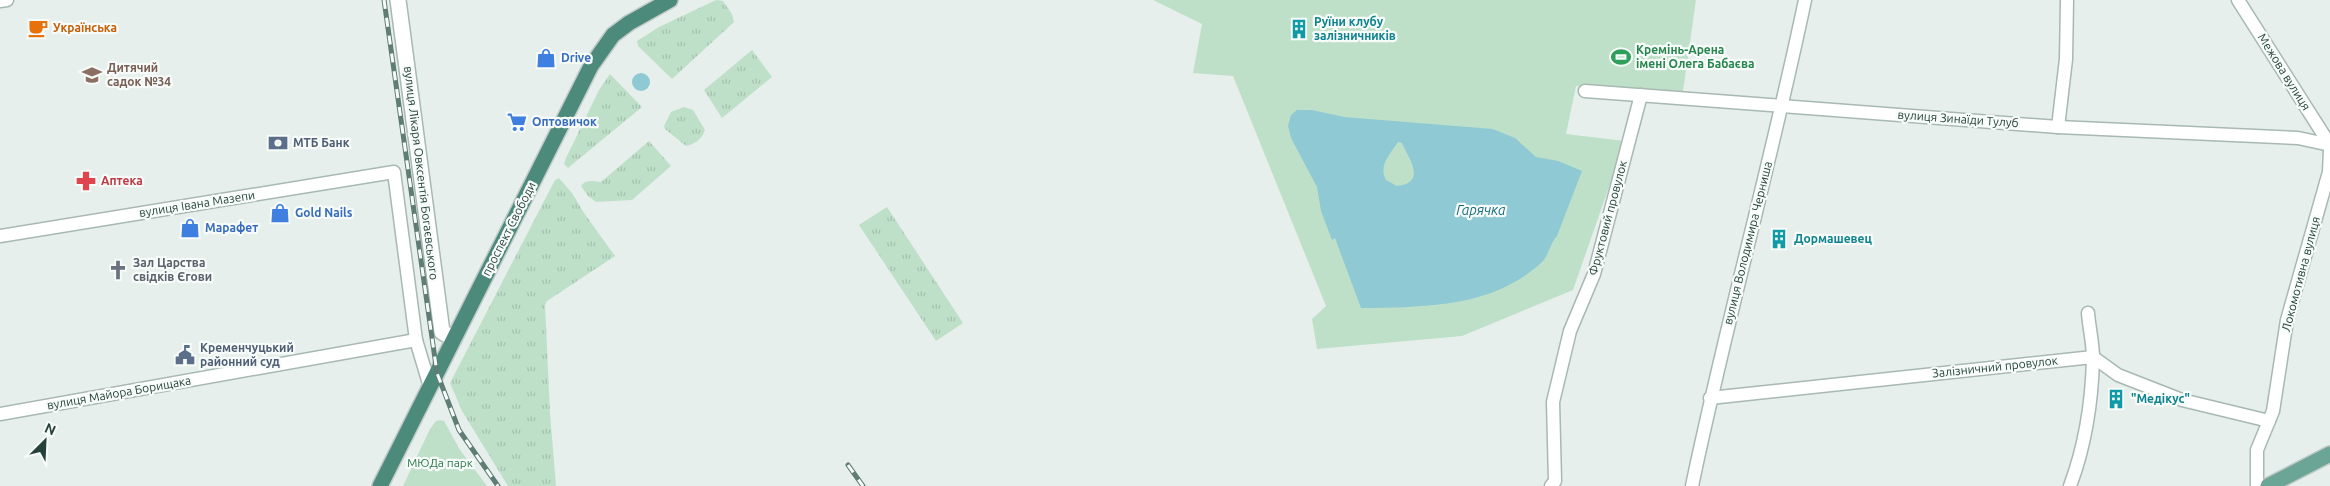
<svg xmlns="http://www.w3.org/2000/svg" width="2330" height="486" font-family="Ubuntu,sans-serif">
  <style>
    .grass { fill: url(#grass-tufts) }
    .park { fill: #bfe0c8 }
    .water { fill: #8ec9d4; fill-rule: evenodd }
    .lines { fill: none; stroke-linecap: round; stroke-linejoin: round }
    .minor-casing { stroke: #a8b8b2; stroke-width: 15 }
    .tertiary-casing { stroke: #a8b8b2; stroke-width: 18 }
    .primary-casing { stroke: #c2cac8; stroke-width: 18 }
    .trunk-casing { stroke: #c2cac8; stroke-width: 18 }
    .minor { stroke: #fff; stroke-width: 12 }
    .tertiary { stroke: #fff; stroke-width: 15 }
    .primary { stroke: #6aa596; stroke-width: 15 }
    .trunk { stroke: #4c8a7c; stroke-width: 15 }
    .rail-casing { stroke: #5f7d75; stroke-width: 5 }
    .rail { stroke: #f7fbf9; stroke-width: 3; stroke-dasharray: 9; stroke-linecap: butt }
    .labels { text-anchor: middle; stroke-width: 4.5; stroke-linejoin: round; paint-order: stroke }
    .culture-label { font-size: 12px; font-weight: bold; fill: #0d838f; stroke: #f7fbf9; text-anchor: start }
    .food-label { font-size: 12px; font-weight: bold; fill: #c56008; stroke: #f7fbf9; text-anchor: start }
    .leisure-label { font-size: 12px; font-weight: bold; fill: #27864d; stroke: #f7fbf9; text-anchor: start }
    .shop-label { font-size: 12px; font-weight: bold; fill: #366cbe; stroke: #f7fbf9; text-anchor: start }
    .education-label { font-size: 12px; font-weight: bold; fill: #785e54; stroke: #f7fbf9; text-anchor: start }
    .street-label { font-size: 12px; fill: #24423a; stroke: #f7fbf9 }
    .service-label { font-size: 12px; font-weight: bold; fill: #4e5e75; stroke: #f7fbf9; text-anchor: start }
    .health-label { font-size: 12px; font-weight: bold; fill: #be3a42; stroke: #f7fbf9; text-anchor: start }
    .worship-label { font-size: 12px; font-weight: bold; fill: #5b616d; stroke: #f7fbf9; text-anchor: start }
    .park-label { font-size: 12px; fill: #2d7a4b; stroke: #f7fbf9 }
    .water-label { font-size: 14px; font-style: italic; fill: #1c6f80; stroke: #f7fbf9 }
  </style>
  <defs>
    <pattern id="grass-tufts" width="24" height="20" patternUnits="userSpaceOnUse" patternTransform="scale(1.25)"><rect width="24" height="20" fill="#bfe0c8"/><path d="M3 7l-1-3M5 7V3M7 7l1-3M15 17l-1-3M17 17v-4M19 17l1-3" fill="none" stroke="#a4c1ad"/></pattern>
  </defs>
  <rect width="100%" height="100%" fill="#e6efeb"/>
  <g class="grass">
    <path d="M716 0 723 1 732 14 734 22 672 79 638 46 637 41 659 27Z"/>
    <path d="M752 50 772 77 722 118 704 90Z"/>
    <path d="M610 74 642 107 568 168 564 164 566 158 599 90Z"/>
    <path d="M684 107 693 110 705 130C702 139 695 144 686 146L665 129 664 126 671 112Z"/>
    <path d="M649 141 671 166 632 200 596 202 588 196 581 186C586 179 594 181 601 182Z"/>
    <path d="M559 178 572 193 584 213 615 256 547 301 545 305 550 413 556 486H508L462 411 450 383 555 180Z"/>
    <path d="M887 207 963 323 936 341 859 225Z"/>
  </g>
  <g class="park">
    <path d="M1153 0H1696L1683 91 1576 86 1566 134 1625 141 1573 290 1462 336 1317 349 1312 319 1326 306 1233 76 1193 73 1202 24Z"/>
    <path d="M440 420 444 421 460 450 487 486H403L430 429 436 421Z"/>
  </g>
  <g class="water">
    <circle cx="641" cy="82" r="9"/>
    <path d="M1297 110H1312L1344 117 1493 129 1515 138 1536 157 1558 161 1582 171 1557 236C1550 243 1549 255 1542 262 1493 308 1424 307 1361 308L1335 238 1332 240 1321 211 1317 187 1291 138 1288 126 1291 115ZM1398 142 1402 143C1408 158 1428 182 1397 186L1386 180C1378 166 1390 154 1398 142Z"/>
  </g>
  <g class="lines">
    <defs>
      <g id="minor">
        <path d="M2238 0 2330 145"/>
        <path d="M0 1 7 0"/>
        <path d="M1585 91 2058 127 2298 138 2330 145"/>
        <path d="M2058 127 2066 59 2067 0"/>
        <path d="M0 236 394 172 416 340 430 387"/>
        <path d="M1710 398 2093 357 2118 375 2182 400 2269 421"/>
        <path d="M0 414 416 340"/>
        <path d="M1551 486 1555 481 1553 402 1570 331 1594 274 1641 95"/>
        <path d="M1692 486C1726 323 1771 163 1805 0"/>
        <path d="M2070 486C2085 446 2092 401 2093 358 2093 343 2089 327 2088 313"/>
        <path d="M2257 486V450L2273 411 2287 320 2329 172 2330 150"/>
      </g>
      <path id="tertiary" d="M398 0 442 332 454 339"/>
      <path id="primary" d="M2268 486 2330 454"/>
      <path id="trunk" d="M380 486 591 66 613 35 629 23 670 0"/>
    </defs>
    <use href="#minor" class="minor-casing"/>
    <use href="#tertiary" class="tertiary-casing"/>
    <use href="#primary" class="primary-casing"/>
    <use href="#trunk" class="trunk-casing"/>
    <use href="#minor" class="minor"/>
    <use href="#tertiary" class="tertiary"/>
    <use href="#primary" class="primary"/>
    <use href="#trunk" class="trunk"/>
    <defs>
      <g id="rail">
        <path d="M384 0 437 373 459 430 498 486"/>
        <path d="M848 465 863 486"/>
      </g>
    </defs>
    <use href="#rail" class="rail-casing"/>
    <use href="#rail" class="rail"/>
  </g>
  <defs>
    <symbol id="cafe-bare" viewBox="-9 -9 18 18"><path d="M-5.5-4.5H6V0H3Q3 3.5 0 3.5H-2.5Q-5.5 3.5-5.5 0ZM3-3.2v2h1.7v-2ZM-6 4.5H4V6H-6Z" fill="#e8710a" stroke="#f7fbf9" stroke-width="2.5" paint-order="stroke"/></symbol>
    <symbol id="building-bare" viewBox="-9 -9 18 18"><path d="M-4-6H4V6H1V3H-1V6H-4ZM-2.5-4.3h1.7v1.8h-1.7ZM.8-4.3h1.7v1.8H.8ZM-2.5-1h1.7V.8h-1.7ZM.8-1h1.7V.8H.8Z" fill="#0f9aa8" stroke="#f7fbf9" stroke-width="2.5" paint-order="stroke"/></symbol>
    <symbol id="stadium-bare" viewBox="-9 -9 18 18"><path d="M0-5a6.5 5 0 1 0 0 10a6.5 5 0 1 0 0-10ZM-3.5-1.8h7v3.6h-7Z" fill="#2e9e5b" stroke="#f7fbf9" stroke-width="2.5" paint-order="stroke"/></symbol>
    <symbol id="shop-bare" viewBox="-9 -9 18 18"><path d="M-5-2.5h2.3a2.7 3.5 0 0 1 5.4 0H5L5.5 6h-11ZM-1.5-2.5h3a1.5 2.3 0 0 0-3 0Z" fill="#3f7fe0" stroke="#f7fbf9" stroke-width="2.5" paint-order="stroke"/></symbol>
    <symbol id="school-bare" viewBox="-9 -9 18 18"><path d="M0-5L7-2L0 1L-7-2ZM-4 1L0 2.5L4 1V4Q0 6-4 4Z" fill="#8d6e63" stroke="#f7fbf9" stroke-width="2.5" paint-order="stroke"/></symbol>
    <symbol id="supermarket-bare" viewBox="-9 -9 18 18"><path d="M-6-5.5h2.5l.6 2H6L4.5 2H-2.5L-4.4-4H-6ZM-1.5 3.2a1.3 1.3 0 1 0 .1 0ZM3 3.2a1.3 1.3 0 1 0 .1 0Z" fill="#3f7fe0" stroke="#f7fbf9" stroke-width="2.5" paint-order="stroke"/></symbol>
    <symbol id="bank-bare" viewBox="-9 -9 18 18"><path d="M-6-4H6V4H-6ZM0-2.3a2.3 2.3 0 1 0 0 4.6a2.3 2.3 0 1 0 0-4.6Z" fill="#5c6f8a" stroke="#f7fbf9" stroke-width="2.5" paint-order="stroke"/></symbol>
    <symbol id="pharmacy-bare" viewBox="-9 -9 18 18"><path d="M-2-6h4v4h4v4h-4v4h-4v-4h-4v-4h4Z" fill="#e0444e" stroke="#f7fbf9" stroke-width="2.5" paint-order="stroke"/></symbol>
    <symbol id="church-bare" viewBox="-9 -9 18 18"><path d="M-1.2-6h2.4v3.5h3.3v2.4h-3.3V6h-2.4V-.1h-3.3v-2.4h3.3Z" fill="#6b7280" stroke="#f7fbf9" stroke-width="2.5" paint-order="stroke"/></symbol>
    <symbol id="civic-bare" viewBox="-9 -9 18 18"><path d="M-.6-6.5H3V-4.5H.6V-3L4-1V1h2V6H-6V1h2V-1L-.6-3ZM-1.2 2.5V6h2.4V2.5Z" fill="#5c6f8a" stroke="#f7fbf9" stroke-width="2.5" paint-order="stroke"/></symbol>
  </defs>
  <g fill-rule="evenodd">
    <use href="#cafe-bare" x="24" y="14" width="28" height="28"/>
    <use href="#building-bare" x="1285" y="15" width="28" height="28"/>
    <use href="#stadium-bare" x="1607" y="43" width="28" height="28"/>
    <use href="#shop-bare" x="532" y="44" width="28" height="28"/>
    <use href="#school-bare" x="78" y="61" width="28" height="28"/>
    <use href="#supermarket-bare" x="503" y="108" width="28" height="28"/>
    <use href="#bank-bare" x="264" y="129" width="28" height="28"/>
    <use href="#pharmacy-bare" x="72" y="167" width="28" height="28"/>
    <use href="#shop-bare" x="266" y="199" width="28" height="28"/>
    <use href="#shop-bare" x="176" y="214" width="28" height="28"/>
    <use href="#building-bare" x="1765" y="225" width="28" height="28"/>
    <use href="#church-bare" x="104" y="256" width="28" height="28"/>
    <use href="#civic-bare" x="171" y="341" width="28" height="28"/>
    <use href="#building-bare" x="2102" y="385" width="28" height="28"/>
  </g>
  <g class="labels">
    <g class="culture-label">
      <text x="1314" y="26">Руїни клубу<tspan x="1314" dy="14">залізничників</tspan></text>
      <text x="1794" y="243">Дормашевец</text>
      <text x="2131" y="403">"Медікус"</text>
    </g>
    <g class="food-label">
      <text x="53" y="32">Українська</text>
    </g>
    <g class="leisure-label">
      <text x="1636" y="54">Кремінь-Арена<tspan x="1636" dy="14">імені Олега Бабаєва</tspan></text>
    </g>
    <g class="shop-label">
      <text x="561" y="62">Drive</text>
      <text x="532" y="126">Оптовичок</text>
      <text x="295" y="217">Gold Nails</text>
      <text x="205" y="232">Марафет</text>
    </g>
    <g class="education-label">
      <text x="107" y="72">Дитячий<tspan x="107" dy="14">садок №34</tspan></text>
    </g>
    <g class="street-label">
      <text transform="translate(2284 72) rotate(58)" y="4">Межова вулиця</text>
      <text transform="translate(1958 119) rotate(4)" y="4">вулиця Зинаїди Тулуб</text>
      <text transform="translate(421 173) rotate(83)" y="4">вулиця Лікаря Овксентія Богаєвського</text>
      <text transform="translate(197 204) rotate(-9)" y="4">вулиця Івана Мазепи</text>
      <text transform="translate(1608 218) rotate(-75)" y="4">Фруктовий провулок</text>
      <text transform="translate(509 229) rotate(-63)" y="4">проспект Свободи</text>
      <text transform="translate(1748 243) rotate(-76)" y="4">вулиця Володимира Черниша</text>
      <text transform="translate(2301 274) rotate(-75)" y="4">Локомотивна вулиця</text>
      <text transform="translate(1995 367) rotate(-6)" y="4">Залізничний провулок</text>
      <text transform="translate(119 393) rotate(-10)" y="4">вулиця Майора Борищака</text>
    </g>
    <g class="service-label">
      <text x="293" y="147">МТБ Банк</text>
      <text x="200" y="352">Кременчуцький<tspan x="200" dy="14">районний суд</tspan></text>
    </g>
    <g class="health-label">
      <text x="101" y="185">Аптeка</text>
    </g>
    <g class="worship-label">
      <text x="133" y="267">Зал Царства<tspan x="133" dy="14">свідків Єгови</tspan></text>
    </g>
    <g class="park-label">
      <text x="440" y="467">МЮДа парк</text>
    </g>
    <g class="water-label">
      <text x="1481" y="215">Гарячка</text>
    </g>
  </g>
  <g transform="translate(45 441) rotate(24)" stroke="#f7fbf9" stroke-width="4" paint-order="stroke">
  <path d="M0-4L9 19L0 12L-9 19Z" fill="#24423a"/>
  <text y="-8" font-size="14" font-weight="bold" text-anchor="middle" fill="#24423a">N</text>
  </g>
</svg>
